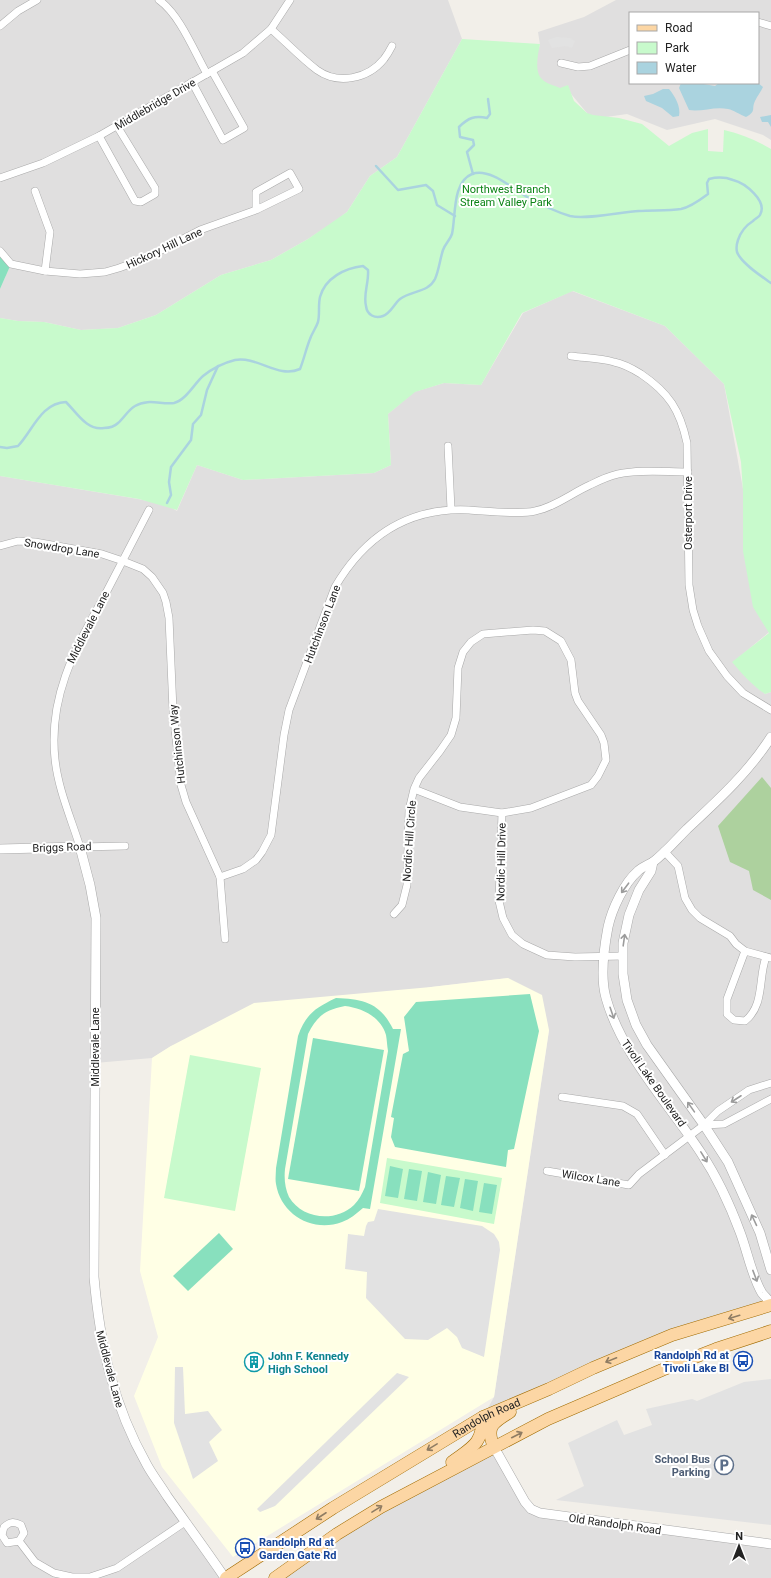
<svg xmlns="http://www.w3.org/2000/svg" width="771" height="1578" font-family="Roboto,sans-serif">
  <style>
    .residential { fill: #e0dfdf; fill-rule: evenodd }
    .education { fill: #ffffe5 }
    .forest { fill: #add19e }
    .park { fill: #c8facc }
    .pitch { fill: #88e0be; fill-rule: evenodd }
    .parking { fill: #e2e2e2 }
    .water { fill: #aad3df }
    .lines { fill: none; stroke-linecap: round; stroke-linejoin: round }
    .stream { stroke: #aad3df; stroke-width: 2.5 }
    .minor-casing { stroke: #a9a9a9; stroke-width: 8 }
    .tertiary-casing { stroke: #a9a9a9; stroke-width: 10 }
    .primary-casing { stroke: #a06b00; stroke-width: 13 }
    .minor { stroke: #fff; stroke-width: 7 }
    .tertiary { stroke: #fff; stroke-width: 9 }
    .primary { stroke: #fcd6a4; stroke-width: 12 }
    .oneway { stroke: #9c9c9c }
    .oneway2 { stroke: #8f7c63 }
    .labels { text-anchor: middle; stroke-width: 4; stroke-linejoin: round; paint-order: stroke }
    .street-label { font-size: 11px; fill: #222; stroke: #fff }
    .park-label { font-size: 11px; fill: #0c8416; stroke: #fff }
    .transit-label { font-size: 11px; font-weight: bold; fill: #164399; stroke: #fff; text-anchor: end }
    .culture-label { font-size: 11px; font-weight: bold; fill: #0d838f; stroke: #fff; text-anchor: start }
    .service-label { font-size: 11px; font-weight: bold; fill: #4e5e75; stroke: #fff; text-anchor: end }
  </style>
  <rect width="100%" height="100%" fill="#f2efe9"/>
  <g class="residential">
    <path d="M0 0H448L462 39 397 157 370 176 347 212 334 222 308 239 271 260 221 275 156 315 118 328 81 330 44 322 18 321 0 318V289L11 264 0 251Z"/>
    <path d="M616 0H771V140L763 135 715 119 667 130 627 114 592 119 567 89H547L532 66 540 45 538 32 584 17ZM630 13H758V83H630Z"/>
    <path d="M572 291 665 326 724 384 769 632 737 659 765 694 771 692V1305L672 1335 483 1417 494 1397 549 1031 508 978 431 987 171 1046 152 1058 95 1063 94 1277 106 1360 147 1466 225 1578H0V476L138 499 167 505 177 511 197 465 243 480 374 473 391 465 388 414 414 392 444 383 481 385 523 313Z"/>
    <path d="M494 1447 531 1509 771 1544V1578H275L337 1534Z"/>
  </g>
  <path class="education" d="M508 978 542 995 549 1030 494 1397 233 1557 162 1467 134 1396 158 1337 140 1271 152 1058 171 1046 254 1003 431 987Z"/>
  <path class="forest" d="M762 777 771 788V900L753 890 749 871 730 862 718 826Z"/>
  <g class="park">
    <path d="M462 39 540 44C538 54 534 72 542 79 546 84 554 85 560 88L568 85 574 101 587 113 593 115 619 118 642 124 669 146 692 133 708 129V151L723 152 724 130C741 134 756 140 771 149V692L765 694C752 685 742 674 732 662L769 633 753 607 743 551V492L741 462 724 384 665 326 573 291 522 313 481 385 444 383 415 392 388 414 391 465 374 473 243 480 197 465 177 510 139 499 0 476V318L18 321 44 322 81 330 118 328 156 315 221 275 271 260 308 239 347 212 370 176 397 157Z"/>
    <path d="M190 1055 261 1068 235 1211 164 1198Z"/>
    <path d="M387 1158 502 1178 494 1224 380 1203Z"/>
  </g>
  <g class="pitch">
    <path d="M0 251 11 264 0 289Z"/>
    <path d="M530 994 539 1031 514 1149 508 1150 506 1167 395 1147 391 1137 394 1118 391 1117 403 1054 409 1051 404 1017 416 1002Z"/>
    <path d="M336 998C364 999 380 1003 393 1029H401L370 1209 363 1208C356 1214 350 1219 342 1222 313 1233 281 1215 276 1184 275 1179 276 1173 276 1168L298 1036C306 1014 315 1008 336 998ZM345 1006C362 1008 381 1017 386 1035 387 1040 387 1046 388 1051L365 1187C362 1194 359 1200 354 1205 335 1223 302 1219 289 1197 285 1188 284 1179 285 1169L308 1034C317 1016 325 1010 345 1006Z"/>
    <path d="M313 1038 384 1050 359 1191 288 1179Z"/>
    <path d="M390 1166 403 1169 398 1198 385 1196Z"/>
    <path d="M409 1169 422 1171 417 1201 404 1199Z"/>
    <path d="M428 1172 441 1175 436 1204 423 1202Z"/>
    <path d="M446 1176 460 1178 454 1207 441 1205Z"/>
    <path d="M465 1179 478 1181 473 1211 460 1208Z"/>
    <path d="M484 1183 497 1185 492 1214 479 1212Z"/>
    <path d="M219 1233 233 1249 188 1291 173 1276Z"/>
  </g>
  <g class="parking">
    <path d="M556 37 570 38 575 41 572 48 566 46 552 48 548 40Z"/>
    <path d="M378 1209 482 1226 494 1234 499 1242 500 1250 484 1357 462 1348 457 1337 447 1328 428 1340 405 1339 366 1298 367 1272 345 1269 348 1234 364 1236 366 1226 368 1222 374 1221Z"/>
    <path d="M175 1367H183L185 1414 208 1411 222 1430 209 1442 218 1461 193 1479 174 1423Z"/>
    <path d="M397 1373 409 1377 275 1506 260 1512 257 1509Z"/>
    <path d="M771 1379V1525L556 1500 584 1486 568 1443 617 1420 624 1435 652 1425 646 1409 692 1399 697 1401 744 1382Z"/>
  </g>
  <g class="water">
    <path d="M681 83H698L715 86 719 83H736L737 84 758 83 763 87C761 92 757 96 755 101 751 109 757 111 746 117 740 115 734 110 728 109 715 106 702 112 689 110L679 88Z"/>
    <path d="M663 89H669C675 96 681 107 679 116L673 117 662 108 646 101 644 96 653 94Z"/>
    <path d="M771 115V127L768 122H762L760 117Z"/>
  </g>
  <g class="lines">
    <g class="stream">
      <path d="M376 166 398 190 426 185 433 191 437 205 455 216"/>
      <path d="M473 174 467 152 474 145 473 140 460 137 459 127C468 118 475 115 487 118L490 114 488 99"/>
      <path d="M0 447 7 448 18 446C33 430 41 403 66 402 77 413 87 431 104 428 109 428 114 427 118 423 124 418 128 410 135 406 148 398 162 405 174 403 186 400 194 384 203 376 213 368 223 363 235 360 258 356 278 379 300 369 304 359 306 349 310 339 312 333 316 328 318 322 320 314 318 305 320 297 325 278 345 268 363 266L368 270C369 283 363 294 366 306 367 315 375 319 383 316 391 313 394 304 400 299 412 290 428 293 435 279 439 270 440 259 443 250 445 244 450 240 452 234 456 216 452 182 472 174 490 167 514 190 529 198 542 205 556 212 570 216 587 220 621 212 639 211 653 210 668 211 681 209 691 207 700 200 708 194L707 183 709 179C717 177 725 177 733 180 745 183 768 201 760 215 759 217 755 219 753 221 745 226 741 231 738 240 737 243 736 248 737 252 741 263 761 276 771 283"/>
      <path d="M167 503 171 495 169 482 171 467 191 440 193 424 201 415 207 390 218 366"/>
    </g>
    <defs>
      <g id="minor">
        <path d="M159 0C180 15 194 51 207 74"/>
        <path d="M758 22 771 26"/>
        <path d="M0 26 18 11 37 0"/>
        <path d="M271 29C286 42 301 58 317 70 338 85 368 79 384 59 387 55 390 50 392 46"/>
        <path d="M561 63 578 67 590 66 630 50"/>
        <path d="M192 82 223 140 244 128 212 71"/>
        <path d="M99 136 135 201 141 202 155 194V188L117 126"/>
        <path d="M0 178 43 163 99 136 243 53 271 29 290 0"/>
        <path d="M35 191 50 232 45 271"/>
        <path d="M0 251 11 264 45 271 80 274 105 272 119 268 146 258 200 230 256 210 299 189 290 173 256 192V210"/>
        <path d="M571 356C585 358 600 358 614 362 624 364 633 369 641 374 669 393 680 410 687 443L689 585 693 610 698 626 709 651 727 676 743 693 771 710"/>
        <path d="M448 446 451 509"/>
        <path d="M0 546 18 541 35 542 102 554 123 561 143 569 152 577 163 593 166 602 169 618 173 710 181 785 186 802 220 877 225 939"/>
        <path d="M502 813 499 901 503 918 512 935 523 944 547 955 575 957 623 956"/>
        <path d="M125 846 80 847C71 818 58 789 55 759 48 694 77 646 107 591 121 564 135 537 149 510"/>
        <path d="M664 851 678 866 685 898 692 910 700 918 730 936 736 944 745 951 771 958"/>
        <path d="M220 877 243 869 256 860 262 852 271 835 284 735 289 710 335 587C365 536 408 507 469 510 487 511 519 515 535 511 555 507 572 493 590 485 598 481 609 476 618 474 640 469 665 472 688 472"/>
        <path d="M394 914 402 905 407 885 409 810 414 789 419 778 440 751 451 735 456 718 458 668 463 652 471 642 483 634 533 630 545 631 561 641 571 660 575 693 578 701 601 735 604 743 606 760 598 776 591 785 531 808 502 813 460 807 414 789"/>
        <path d="M745 951 727 999V1014L734 1020 745 1021C765 1005 758 978 766 957"/>
        <path d="M562 1097 623 1106 637 1114 665 1155"/>
        <path d="M704 1125 724 1124 771 1099"/>
        <path d="M547 1171 629 1185 639 1174 704 1125 718 1111 749 1090 771 1083"/>
        <path d="M19 1541 7 1543 2 1535 4 1527C10 1522 13 1521 21 1525L24 1533 19 1541 35 1562 54 1573 72 1577H90L117 1568 185 1522"/>
      </g>
      <g id="tertiary">
        <path d="M771 737C749 772 717 801 687 829 676 840 665 853 653 862 648 865 642 867 638 871 624 883 612 909 608 927 604 948 600 977 606 998 622 1055 669 1104 701 1153 717 1177 730 1205 740 1232 747 1250 752 1277 762 1293 764 1296 768 1299 771 1303"/>
        <path d="M0 849 80 847 90 885 96 918 94 1277C100 1345 113 1405 147 1465 153 1476 161 1486 167 1496 186 1523 206 1550 225 1578"/>
        <path d="M653 862 651 871 639 890 629 915 623 943V974L627 1000 636 1025 647 1045 704 1125 728 1162 760 1233 771 1270"/>
        <path d="M494 1447 525 1502 531 1509 540 1513 771 1544"/>
      </g>
      <g id="primary">
        <path d="M494 1447C485 1426 494 1422 510 1412"/>
        <path d="M452 1462C472 1447 482 1445 483 1417"/>
        <path id="s1" d="M226 1578 333 1508 483 1417 549 1389 593 1368 672 1335 771 1305"/>
        <path d="M275 1578 337 1534 381 1507 548 1419 662 1370 716 1349 771 1331"/>
      </g>
    </defs>
    <use href="#minor" class="minor-casing"/>
    <use href="#tertiary" class="tertiary-casing"/>
    <use href="#primary" class="primary-casing"/>
    <use href="#minor" class="minor"/>
    <use href="#tertiary" class="tertiary"/>
    <use href="#primary" class="primary"/>
  </g>
  <defs><path id="oneway-shaft" d="M-6 0H5M1.5-3L5.5 0L1.5 3" fill="none" stroke-width="1.6" stroke-linecap="round" stroke-linejoin="round"/></defs>
  <g class="oneway">
    <use href="#oneway-shaft" transform="translate(625 888) rotate(127)"/>
    <use href="#oneway-shaft" transform="translate(624 940) rotate(-82)"/>
    <use href="#oneway-shaft" transform="translate(612 1013) rotate(71)"/>
    <use href="#oneway-shaft" transform="translate(736 1099) rotate(147)"/>
    <use href="#oneway-shaft" transform="translate(691 1107) rotate(-125)"/>
    <use href="#oneway-shaft" transform="translate(704 1157) rotate(58)"/>
    <use href="#oneway-shaft" transform="translate(754 1220) rotate(-115)"/>
    <use href="#oneway-shaft" transform="translate(755 1276) rotate(69)"/>
  </g>
  <g class="oneway2">
    <use href="#oneway-shaft" transform="translate(734 1317) rotate(163)"/>
    <use href="#oneway-shaft" transform="translate(611 1360) rotate(158)"/>
    <use href="#oneway-shaft" transform="translate(517 1435) rotate(-27)"/>
    <use href="#oneway-shaft" transform="translate(432 1447) rotate(149)"/>
    <use href="#oneway-shaft" transform="translate(377 1509) rotate(-32)"/>
    <use href="#oneway-shaft" transform="translate(321 1516) rotate(147)"/>
  </g>
  <defs>
    <symbol id="bus-ring" viewBox="-11 -11 22 22"><circle r="9.5" fill="#fff" stroke="#1a4fb4" stroke-width="1.5"/><path d="M-5-6H5V4H4V6H2V4H-2V6H-4V4H-5ZM-3.5-4V0h7V-4ZM-3.5 1.2v1.5H-2V1.2ZM2 1.2v1.5H3.5V1.2Z" fill="#1a4fb4"/></symbol>
    <symbol id="building-ring" viewBox="-11 -11 22 22"><circle r="9.5" fill="#fff" stroke="#0f9aa8" stroke-width="1.5"/><path d="M-4-6H4V6H1V3H-1V6H-4ZM-2.5-4.3h1.7v1.8h-1.7ZM.8-4.3h1.7v1.8H.8ZM-2.5-1h1.7V.8h-1.7ZM.8-1h1.7V.8H.8Z" fill="#0f9aa8"/></symbol>
    <symbol id="parking-ring" viewBox="-11 -11 22 22"><circle r="9.5" fill="#fff" stroke="#5c6f8a" stroke-width="1.5"/><path d="M-3.5-5.5H1a3.5 3.5 0 0 1 0 7H-1V5.5H-3.5ZM-1-3.4V-.6H.8a1.4 1.4 0 0 0 0-2.8Z" fill="#5c6f8a"/></symbol>
  </defs>
  <g fill-rule="evenodd">
    <use href="#bus-ring" x="732" y="1350" width="22" height="22"/>
    <use href="#building-ring" x="243" y="1351" width="22" height="22"/>
    <use href="#parking-ring" x="713" y="1454" width="22" height="22"/>
    <use href="#bus-ring" x="234" y="1537" width="22" height="22"/>
  </g>
  <g class="labels">
    <g class="street-label">
      <text transform="translate(155 104) rotate(-30)" y="4">Middlebridge Drive</text>
      <text transform="translate(164 248) rotate(-25)" y="4">Hickory Hill Lane</text>
      <text transform="translate(688 513) rotate(-90)" y="4">Osterport Drive</text>
      <text transform="translate(62 548) rotate(9)" y="4">Snowdrop Lane</text>
      <text transform="translate(322 624) rotate(-69)" y="4">Hutchinson Lane</text>
      <text transform="translate(88 627) rotate(-63)" y="4">Middlevale Lane</text>
      <text transform="translate(177 744) rotate(-96)" y="4">Hutchinson Way</text>
      <text transform="translate(409 841) rotate(-86)" y="4">Nordic Hill Circle</text>
      <text transform="translate(62 847) rotate(-2)" y="4">Briggs Road</text>
      <text transform="translate(501 862) rotate(-89)" y="4">Nordic Hill Drive</text>
      <text transform="translate(95 1047) rotate(-90)" y="4">Middlevale Lane</text>
      <text transform="translate(654 1083) rotate(55)" y="4">Tivoli Lake Boulevard</text>
      <text transform="translate(591 1178) rotate(9)" y="4">Wilcox Lane</text>
      <text transform="translate(110 1369) rotate(75)" y="4">Middlevale Lane</text>
      <text dy="4" stroke="none"><textPath href="#s1" startOffset="306">Randolph Road</textPath></text>
      <text transform="translate(615 1524) rotate(8)" y="4">Old Randolph Road</text>
    </g>
    <g class="park-label">
      <text x="506" y="193">Northwest Branch<tspan x="506" dy="13">Stream Valley Park</tspan></text>
    </g>
    <g class="transit-label">
      <text x="729" y="1359">Randolph Rd at<tspan x="729" dy="13">Tivoli Lake Bl</tspan></text>
      <text x="259" y="1546" text-anchor="start">Randolph Rd at<tspan x="259" dy="13">Garden Gate Rd</tspan></text>
    </g>
    <g class="culture-label">
      <text x="268" y="1360">John F. Kennedy<tspan x="268" dy="13">High School</tspan></text>
    </g>
    <g class="service-label">
      <text x="710" y="1463">School Bus<tspan x="710" dy="13">Parking</tspan></text>
    </g>
  </g>
  <rect x="629" y="12" width="130" height="72" fill="#ffffff" stroke="#a7a7a7"/>
  <rect x="637" y="25" width="20" height="6" fill="#fcd6a4" stroke="#a7a7a7"/>
  <text x="665" y="32" font-size="12" fill="#222222">Road</text>
  <rect x="637" y="42" width="20" height="12" fill="#c8facc" stroke="#a7a7a7"/>
  <text x="665" y="52" font-size="12" fill="#222222">Park</text>
  <rect x="637" y="62" width="20" height="12" fill="#aad3df" stroke="#a7a7a7"/>
  <text x="665" y="72" font-size="12" fill="#222222">Water</text>
  <g transform="translate(739 1546)" stroke="#ffffff" stroke-width="3" paint-order="stroke">
  <path d="M0-3L7 15L0 10L-7 15Z" fill="#222222"/>
  <text y="-6" font-size="11" font-weight="bold" text-anchor="middle" fill="#222222">N</text>
  </g>
</svg>
